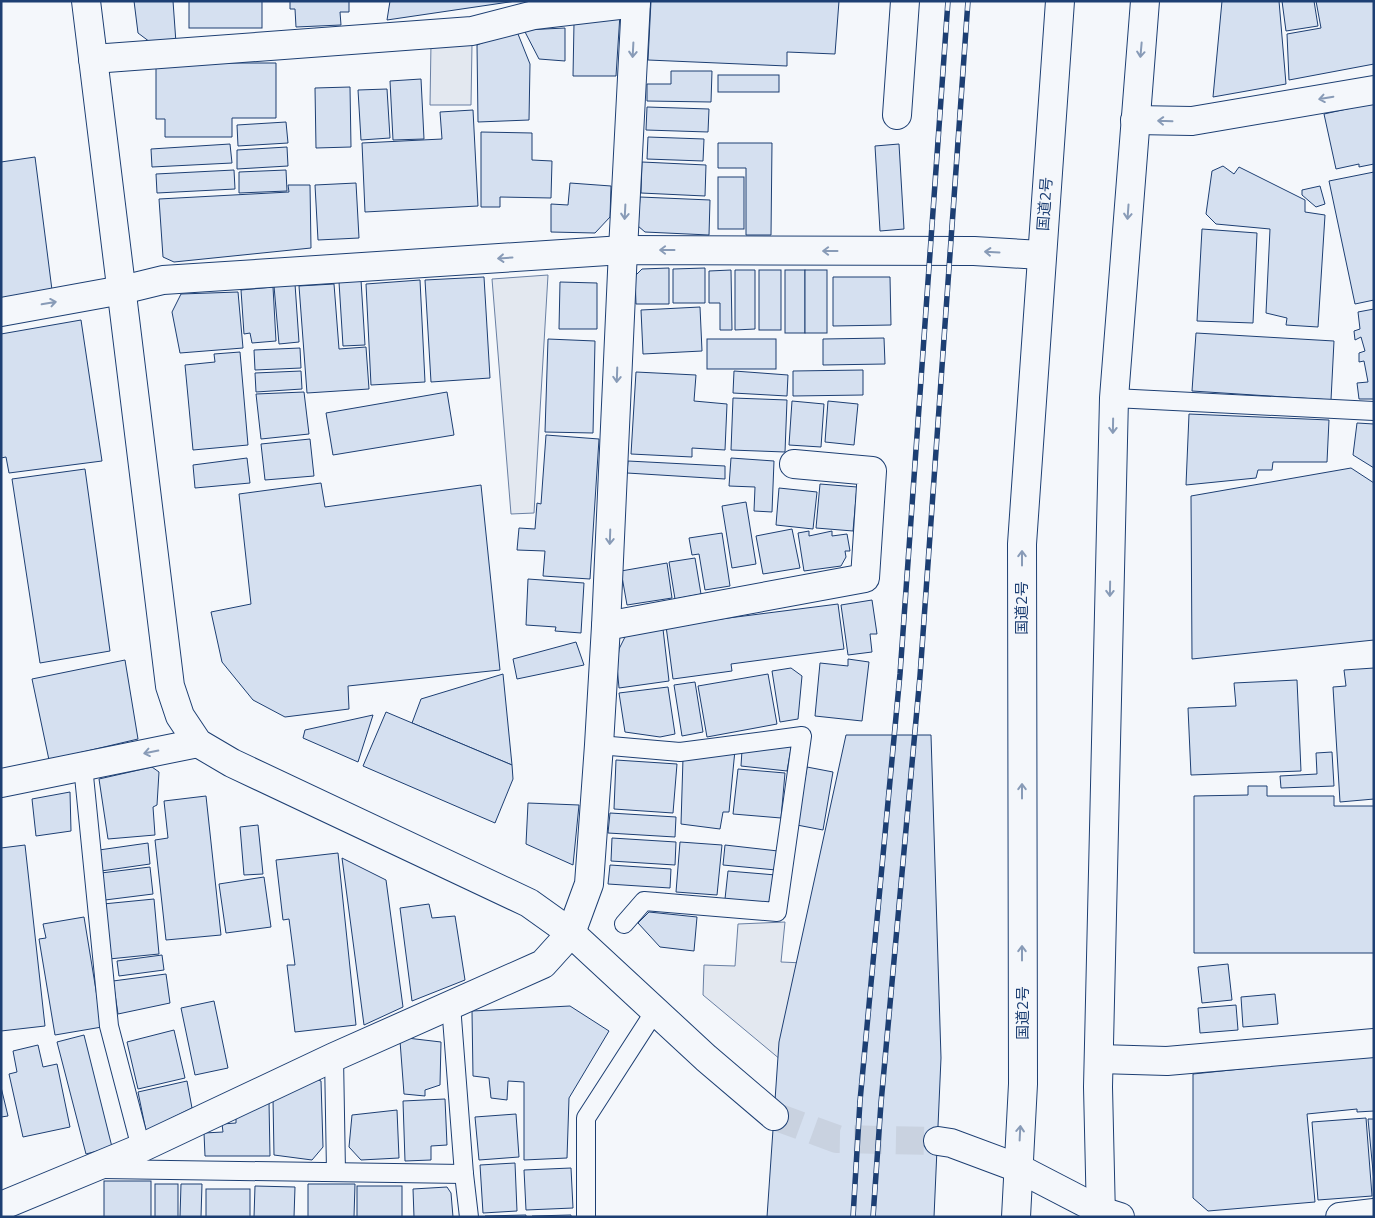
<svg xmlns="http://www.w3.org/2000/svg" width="1375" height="1218" font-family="Mulish,'Noto Sans JP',sans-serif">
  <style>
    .parking { fill: #e3e8f0; stroke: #687fa3 }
    .building { fill: #d5e0f0; stroke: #1d3f73 }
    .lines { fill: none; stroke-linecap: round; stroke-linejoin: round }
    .tertiary-tunnel { stroke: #c9d2e0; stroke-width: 28; stroke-dasharray: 28 14; stroke-linecap: butt }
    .service-casing { stroke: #1d3f73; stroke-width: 20 }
    .minor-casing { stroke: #1d3f73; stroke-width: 30 }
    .tertiary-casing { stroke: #1d3f73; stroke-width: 30 }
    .trunk-casing { stroke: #1d3f73; stroke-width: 30 }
    .service { stroke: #f4f7fb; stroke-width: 18 }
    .minor { stroke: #f4f7fb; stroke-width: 28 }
    .tertiary { stroke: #f4f7fb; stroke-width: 28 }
    .trunk { stroke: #f4f7fb; stroke-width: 28 }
    .rail-casing { stroke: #1d3f73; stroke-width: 5.5 }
    .rail { stroke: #f4f7fb; stroke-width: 4; stroke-dasharray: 11; stroke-linecap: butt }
    .oneway { stroke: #889bb7 }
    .labels { text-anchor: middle; stroke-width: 4; stroke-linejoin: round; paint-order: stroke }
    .street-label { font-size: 15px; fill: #1d3f73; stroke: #f4f7fb }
  </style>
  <rect width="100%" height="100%" fill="#f4f7fb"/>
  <g class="parking">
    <path d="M431 43 472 44 471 105H430Z"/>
    <path d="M548 275 534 513 511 514 492 279Z"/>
    <path d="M785 922 781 962 804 963 787 1065 703 995 704 965 735 966 738 924Z"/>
  </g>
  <g class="building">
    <path d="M134 1H173L176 43 154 45 138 33Z"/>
    <rect x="189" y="1" width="73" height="27"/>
    <path d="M290 1H349V12H340L341 25 296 27 295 9H290Z"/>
    <path d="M390 1H516L387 20Z"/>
    <path d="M651 1H839L835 54 787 52V66L648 60Z"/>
    <path d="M1222 1H1279L1286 84 1213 97Z"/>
    <path d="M1282 1H1314L1318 26 1286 31Z"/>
    <path d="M1316 1H1374V64L1289 80 1287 34 1321 28Z"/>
    <path d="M620 14 616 76H573L574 23Z"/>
    <path d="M565 28V61L539 59 524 30Z"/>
    <path d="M516 29 530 64 529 120 478 122 477 45Z"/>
    <path d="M156 63H276V118H232V137H165V119H156Z"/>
    <path d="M671 71H712L711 102 647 101V84H671Z"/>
    <rect x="718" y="75" width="61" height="17"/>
    <path d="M421 79 424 139 393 140 390 81Z"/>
    <path d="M350 87 351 147 316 148 315 88Z"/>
    <path d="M387 89 390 138 361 140 358 90Z"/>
    <path d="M1374 103V164L1359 167V164L1336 169 1324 114Z"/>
    <path d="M647 107 709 109 708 132 646 130Z"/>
    <path d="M473 110 478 206 365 212 362 143 442 139 440 112Z"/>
    <path d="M286 122 288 143 238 146 237 125Z"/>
    <path d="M481 132 532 133V160L552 161 551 198 500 197V207H481Z"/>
    <path d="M648 137 704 139 703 161 647 159Z"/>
    <path d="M718 143H772L771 235H746V168H718Z"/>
    <path d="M230 144 232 163 152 167 151 149Z"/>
    <path d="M899 144 904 229 880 231 875 146Z"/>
    <path d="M287 147 288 166 237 169V150Z"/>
    <path d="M35 157 52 290 1 299V162Z"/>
    <path d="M642 162 706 165 705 196 641 193Z"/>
    <path d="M1223 166 1234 174 1239 167 1305 200V212L1325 215 1318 327 1286 325 1287 318 1266 313 1270 229 1216 224 1206 214 1212 171Z"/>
    <path d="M234 170 235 189 157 193 156 174Z"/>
    <path d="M286 170 287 191 239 193V172Z"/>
    <path d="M1374 172V300L1355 304 1329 181Z"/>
    <rect x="718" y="177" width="26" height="52"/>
    <path d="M356 183 359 238 318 240 315 185Z"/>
    <path d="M570 183 611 186 610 217 595 233 551 232V204L568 205Z"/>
    <path d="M288 185H310L311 248 174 262 163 257 159 199 289 192Z"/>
    <path d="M1320 186 1325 204 1316 207 1302 195V190Z"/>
    <path d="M640 197 710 200 709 235 645 232 638 226Z"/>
    <path d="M1202 229 1257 233 1253 323 1197 321Z"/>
    <path d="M669 268V304H636L635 276 642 269Z"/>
    <path d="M705 268V303H673V269Z"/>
    <path d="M731 270 732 330H720V303H709V271Z"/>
    <path d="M735 270H755V329L735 330Z"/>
    <rect x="759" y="270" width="22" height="60"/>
    <rect x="785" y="270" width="20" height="63"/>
    <rect x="805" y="270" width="22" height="63"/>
    <path d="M484 277 490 378 431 382 425 280Z"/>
    <path d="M833 277H890L891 325 833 326Z"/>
    <path d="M361 280 365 345 343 346 339 282Z"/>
    <path d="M420 280 425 382 371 385 366 284Z"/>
    <path d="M560 282 597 283V329H559Z"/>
    <path d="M295 284 299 342 279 344 274 286Z"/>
    <path d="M334 284 339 349 366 347 369 389 307 393 299 286Z"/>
    <path d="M273 287 276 341 252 343 250 333 244 334 241 290Z"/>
    <path d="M238 292 243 348 180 353 172 312 181 294Z"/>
    <path d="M700 307 702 351 643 354 641 310Z"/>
    <path d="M1374 309V399H1359L1357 383 1368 382 1364 361 1359 362V353L1365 351 1361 337 1355 340 1354 331 1360 329 1358 312Z"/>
    <path d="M81 320 102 461 9 473 6 457 1 458V334Z"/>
    <path d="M1196 333 1334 341 1331 400 1192 391Z"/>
    <path d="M884 338 885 364 823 365V339Z"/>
    <path d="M548 339 595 341 593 433 545 432Z"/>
    <rect x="707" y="339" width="69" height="30"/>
    <path d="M300 348 301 368 255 370 254 350Z"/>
    <path d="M240 352 248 445 193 450 185 365 215 362 214 354Z"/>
    <path d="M863 370V395L793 396V371Z"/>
    <path d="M301 371 302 389 256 392 255 373Z"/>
    <path d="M734 371 788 375 787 396 733 393Z"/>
    <path d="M636 372 696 375 694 401 727 404 725 450 692 448V457L631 454Z"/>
    <path d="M304 392 309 434 261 439 256 394Z"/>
    <path d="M447 392 454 435 333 455 326 413Z"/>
    <path d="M733 398 787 400 785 452 731 450Z"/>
    <path d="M792 401 824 404 821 447 789 445Z"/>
    <path d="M828 401 858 404 854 445 825 442Z"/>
    <path d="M1189 414 1329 420 1327 462H1273L1272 470H1258L1256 478 1186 485Z"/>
    <path d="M1357 423 1374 424V468L1353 455Z"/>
    <path d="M546 435 599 439 590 579 543 576 545 551 517 550 519 528 535 529 537 503 541 504Z"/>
    <path d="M310 439 314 476 265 480 261 444Z"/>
    <path d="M247 458 250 483 195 488 193 465Z"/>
    <path d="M731 458 774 461 772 512 754 511 755 487 729 486Z"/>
    <path d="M628 461 725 466V479L627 473Z"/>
    <path d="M1351 468 1374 483V640L1192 659 1191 496Z"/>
    <path d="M85 469 110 651 40 663 12 479Z"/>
    <path d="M321 483 325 507 481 485 500 670 348 686 349 709 285 717 253 700 222 662 211 612 251 604 239 494Z"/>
    <path d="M820 484 857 487 853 531 816 528Z"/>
    <path d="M779 488 817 492 813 529 776 525Z"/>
    <path d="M746 502 756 564 732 568 722 506Z"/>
    <path d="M792 529 800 568 763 574 756 536Z"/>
    <path d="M809 531V536L832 531V536L847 534 850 551H845L846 557 841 566 804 571 798 533Z"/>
    <path d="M722 533 730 586 705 590 699 554 692 555 689 538Z"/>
    <path d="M695 558 701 594 675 599 669 562Z"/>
    <path d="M667 563 672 598 627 605 621 571Z"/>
    <path d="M528 579 584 583 581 633 555 631 556 627 526 625Z"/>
    <path d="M872 600 877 634H870L872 652 848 655 841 605Z"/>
    <path d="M838 604 844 649 731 664 732 671 673 679 666 626Z"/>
    <path d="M663 629 669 681 619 688 617 666 619 649 626 635Z"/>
    <path d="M576 642 584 665 517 679 513 659Z"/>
    <path d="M848 659 869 662 862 721 815 716 820 663 848 666Z"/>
    <path d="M125 660 138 739 49 760 32 679Z"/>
    <path d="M791 668 802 676 798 719 780 722 772 671Z"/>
    <path d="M1374 668V799L1340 802 1333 687 1346 686 1344 670Z"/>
    <path d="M503 674 512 765 412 723 421 699Z"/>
    <path d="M768 674 777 724 707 737 698 686Z"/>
    <path d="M1297 680 1301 771 1191 775 1188 708 1236 706 1234 683Z"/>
    <path d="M695 682 703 732 682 736 674 685Z"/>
    <path d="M668 687 675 734 660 737 625 732 619 693Z"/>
    <path d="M386 712 512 765 513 779 495 823 363 766Z"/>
    <path d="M373 715 358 762 303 738 305 730Z"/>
    <path d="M846 735H931L941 1058 934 1217H767L779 1042Z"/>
    <path d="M792 743 787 771 741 766 742 750Z"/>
    <path d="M735 750 729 812H723L720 829 681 824 683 758Z"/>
    <path d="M1332 752 1334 786 1281 788 1280 776 1317 774 1316 753Z"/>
    <path d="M616 760 677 764 673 813 614 809Z"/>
    <path d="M152 767 159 772 157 805 153 807 155 835 108 839 99 779Z"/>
    <path d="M807 767 833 772 823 830 797 825Z"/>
    <path d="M738 769 785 773 781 818 733 814Z"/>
    <path d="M1248 786H1267V796H1334V806H1374V953H1194V796L1248 795Z"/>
    <path d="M70 792 71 831 36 836 32 799Z"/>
    <path d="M206 796 221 935 166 940 155 840 168 838 164 801Z"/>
    <path d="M528 803 579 805 573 865 526 844Z"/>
    <path d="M610 813 676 817 675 837 608 833Z"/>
    <path d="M258 825 263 874 244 875 240 827Z"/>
    <path d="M612 838 676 842 675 865 611 861Z"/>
    <path d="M680 842 722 845 717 895 676 892Z"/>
    <path d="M148 843 150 864 101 871 99 850Z"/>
    <path d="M25 845 45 1026 1 1031V848Z"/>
    <path d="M725 845 778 851 776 870 723 865Z"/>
    <path d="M338 853 356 1025 295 1032 287 965H295L289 919 283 920 276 860Z"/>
    <path d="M342 858 386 880 403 1007 364 1025Z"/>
    <path d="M610 865 671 869 670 888 608 884Z"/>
    <path d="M150 867 153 894 105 900 101 873Z"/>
    <path d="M728 871 776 875 773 903 725 899Z"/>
    <path d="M264 877 271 927 226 933 219 884Z"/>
    <path d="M154 899 159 954 109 959 103 904Z"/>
    <path d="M429 904 432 918 455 916 465 980 412 1001 400 908Z"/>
    <path d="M649 912 697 917 694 951 660 947 638 923Z"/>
    <path d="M84 917 102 1027 55 1035 39 939 46 938 43 924Z"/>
    <path d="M162 955 164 970 119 976 117 961Z"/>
    <path d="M1228 964 1232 1000 1202 1003 1198 967Z"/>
    <path d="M166 974 170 1003 118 1014 113 981Z"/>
    <path d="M1275 994 1278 1024 1243 1027 1241 997Z"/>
    <path d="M214 1001 228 1068 195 1075 181 1008Z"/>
    <path d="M1236 1005 1238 1030 1200 1033 1198 1008Z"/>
    <path d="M570 1006 609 1031 569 1098 567 1158 524 1160V1082L508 1081 507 1100 491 1098 489 1078 473 1076 472 1011Z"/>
    <path d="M174 1030 185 1078 138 1089 127 1042Z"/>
    <path d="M84 1035 112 1147 86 1154 57 1042Z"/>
    <path d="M407 1038 441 1042 440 1085 425 1090V1096L404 1094 400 1041Z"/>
    <path d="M38 1045 43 1067 57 1064 70 1127 23 1137 9 1074 17 1072 13 1051Z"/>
    <path d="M1374 1055V1111L1357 1112V1109L1307 1114 1315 1202 1208 1211 1193 1198V1074Z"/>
    <path d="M314 1078 321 1081 323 1147 312 1160 274 1155 273 1099Z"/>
    <path d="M187 1081 192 1108 146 1131 138 1092Z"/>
    <path d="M1 1087 8 1116 1 1117Z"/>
    <path d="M445 1099 447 1145 431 1146V1160L405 1161 403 1101Z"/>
    <path d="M269 1102 270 1156H205L204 1133 223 1132 222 1124 236 1123V1116Z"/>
    <path d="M397 1110 399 1158 361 1160 349 1147 352 1115Z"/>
    <path d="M516 1114 519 1157 479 1160 475 1117Z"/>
    <path d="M1366 1118 1372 1196 1318 1200 1312 1122Z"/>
    <path d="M1368 1119H1374V1182Z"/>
    <path d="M515 1163 517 1211 483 1213 480 1165Z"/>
    <path d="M571 1168 573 1208 526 1210 524 1170Z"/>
    <rect x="104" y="1181" width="47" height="36"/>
    <rect x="155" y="1184" width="23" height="33"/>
    <path d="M181 1184H202L201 1217H180Z"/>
    <path d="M308 1184H355L354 1217H308Z"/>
    <path d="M255 1186 295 1187 294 1217H254Z"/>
    <rect x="357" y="1186" width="45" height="31"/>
    <path d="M447 1187 451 1193 453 1217H414L413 1189Z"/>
    <rect x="206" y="1189" width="44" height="28"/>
    <path d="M526 1215V1217H485V1216Z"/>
    <path d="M571 1215V1217H532V1216Z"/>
  </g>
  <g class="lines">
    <path class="tertiary-tunnel" d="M774 1116 837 1139 938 1141"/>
    <defs>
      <g id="service">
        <path d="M1114 398 1374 411"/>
        <path d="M599 745 680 752 802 736 777 912 644 901 624 924"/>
        <path d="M83 766 109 1026 141 1148"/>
        <path d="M451 1005 464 1174 469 1217"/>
        <path d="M334 1057 336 1172"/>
        <path d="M102 1169 464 1174"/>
        <path d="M586 1217V1118L655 1011"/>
      </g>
      <g id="minor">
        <path d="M93 59 472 31 534 15 636 3"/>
        <path d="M897 115 905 1"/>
        <path d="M1135 120 1192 121 1374 90"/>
        <path d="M1 312 122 290 163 280 623 250 974 251 1041 255"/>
        <path d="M606 626 865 578 872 471 794 464"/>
        <path d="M1 783 198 743"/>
        <path d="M1099 1059 1167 1061 1374 1043"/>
        <path d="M1 1206 141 1148 334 1057 543 964 571 933 589 884 599 745 606 626 623 250 636 1"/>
        <path d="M1101 1211 1120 1217"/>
        <path d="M1340 1217 1374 1213"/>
      </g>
      <g id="tertiary">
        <path d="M86 1 170 686 180 716 198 743 232 763 529 903 571 933 706 1058 774 1116"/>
        <path d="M938 1141 951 1143 1018 1168 1101 1211"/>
      </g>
      <g id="trunk">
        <path d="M1016 1217 1023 1084 1022 544 1060 1"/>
        <path d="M1101 1217 1098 1087 1114 398 1145 1"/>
      </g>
    </defs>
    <use href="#service" class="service-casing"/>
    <use href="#minor" class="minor-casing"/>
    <use href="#tertiary" class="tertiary-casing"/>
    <use href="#trunk" class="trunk-casing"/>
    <use href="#service" class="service"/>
    <use href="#minor" class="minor"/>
    <use href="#tertiary" class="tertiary"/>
    <use href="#trunk" class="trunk"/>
    <defs>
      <g id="rail">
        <path d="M853 1217 860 1101 900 674 948 1"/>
        <path d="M873 1217 881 1103 920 676 968 1"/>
      </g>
    </defs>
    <use href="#rail" class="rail-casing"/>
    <use href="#rail" class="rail"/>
  </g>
  <defs><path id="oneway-shaft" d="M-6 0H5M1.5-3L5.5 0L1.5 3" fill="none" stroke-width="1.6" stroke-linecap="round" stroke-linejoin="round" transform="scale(1.25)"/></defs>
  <g class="oneway">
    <use href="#oneway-shaft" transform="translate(633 50) rotate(93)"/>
    <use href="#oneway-shaft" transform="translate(1141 50) rotate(95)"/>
    <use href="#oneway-shaft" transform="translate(1326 98) rotate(170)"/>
    <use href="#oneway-shaft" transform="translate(1165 121) rotate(-178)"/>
    <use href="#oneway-shaft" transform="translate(625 212) rotate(93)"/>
    <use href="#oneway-shaft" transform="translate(1128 212) rotate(94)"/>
    <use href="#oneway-shaft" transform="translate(667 250) rotate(-180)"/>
    <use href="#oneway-shaft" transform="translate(830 251) rotate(-180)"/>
    <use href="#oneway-shaft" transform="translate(992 252) rotate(-177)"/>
    <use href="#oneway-shaft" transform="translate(505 258) rotate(176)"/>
    <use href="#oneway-shaft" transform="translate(49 303) rotate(-10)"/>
    <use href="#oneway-shaft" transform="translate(617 375) rotate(92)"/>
    <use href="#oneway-shaft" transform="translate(1113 426) rotate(91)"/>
    <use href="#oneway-shaft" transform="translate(610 537) rotate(92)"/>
    <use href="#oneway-shaft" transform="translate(1022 558) rotate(-90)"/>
    <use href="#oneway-shaft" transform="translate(1110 589) rotate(91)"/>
    <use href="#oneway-shaft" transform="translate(151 752) rotate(169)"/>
    <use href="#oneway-shaft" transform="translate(1022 791) rotate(-90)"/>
    <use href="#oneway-shaft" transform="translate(1022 953) rotate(-90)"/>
    <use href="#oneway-shaft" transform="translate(1020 1133) rotate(-87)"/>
  </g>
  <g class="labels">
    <g class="street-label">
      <text transform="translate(1045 204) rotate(-86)" y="5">国道2号</text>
      <text transform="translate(1022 608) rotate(-90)" y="5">国道2号</text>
      <text transform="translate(1023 1013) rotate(-90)" y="5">国道2号</text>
    </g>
  </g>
  <rect width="1375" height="1218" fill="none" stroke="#1d3f73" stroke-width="5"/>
</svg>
